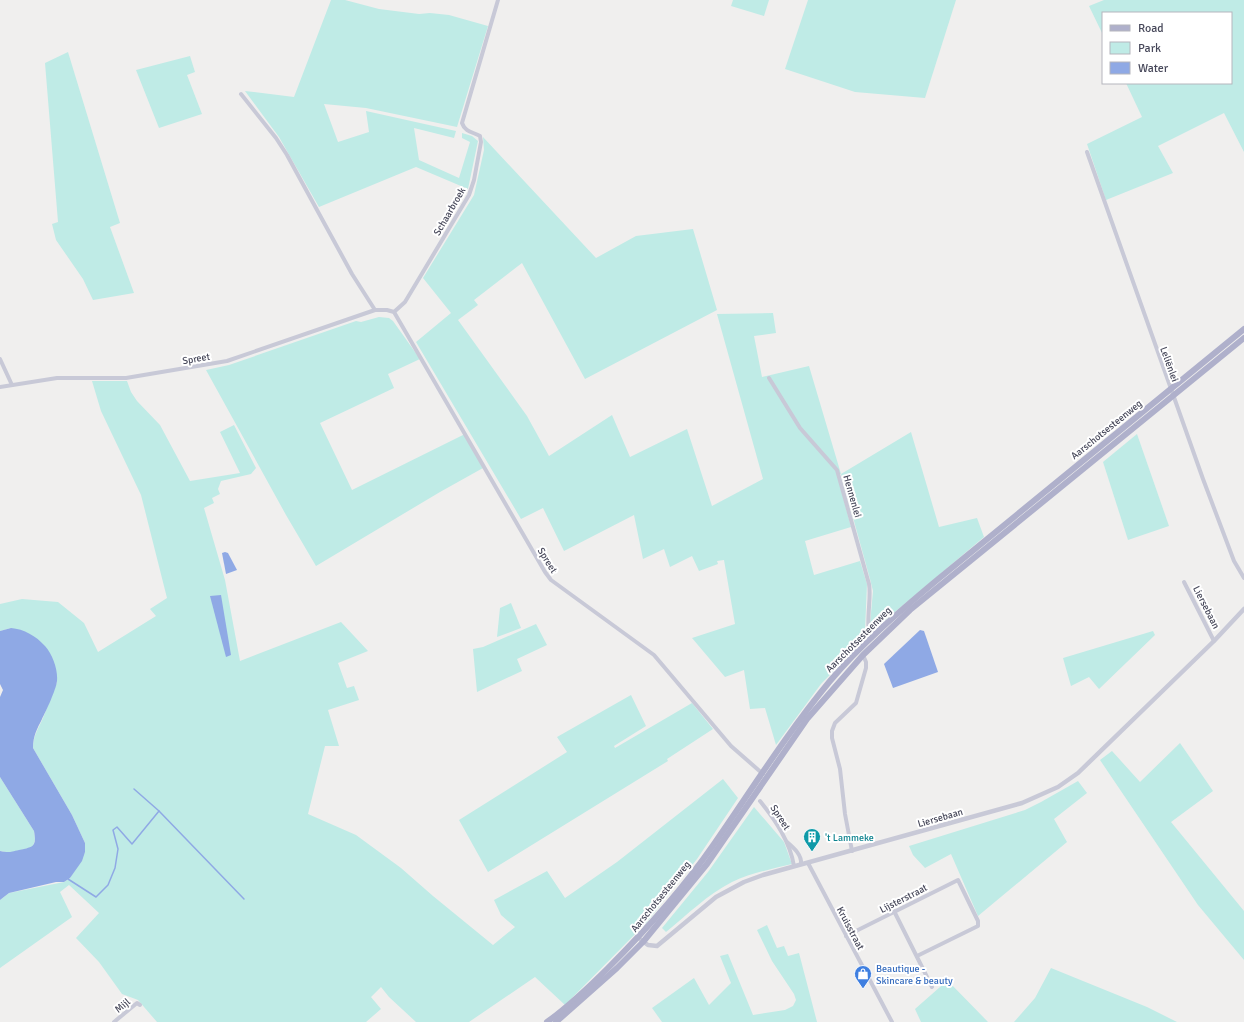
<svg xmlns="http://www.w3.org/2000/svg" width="1244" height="1022" font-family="Signika,sans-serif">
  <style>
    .green { fill: #bfebe6 }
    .water { fill: #8fa9e5 }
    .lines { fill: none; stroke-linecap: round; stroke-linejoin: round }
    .stream { stroke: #8fa9e5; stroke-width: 1.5 }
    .minor { stroke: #c8c9d7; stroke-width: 4 }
    .tertiary { stroke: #c8c9d7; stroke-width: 4.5 }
    .primary { stroke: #afb0cb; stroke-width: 6 }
    .labels { text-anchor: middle; stroke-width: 4; stroke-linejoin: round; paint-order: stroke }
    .street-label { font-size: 10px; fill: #47485a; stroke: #fff }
    .culture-label { font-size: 10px; fill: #0d838f; stroke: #fff; text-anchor: start }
    .shop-label { font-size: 10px; fill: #366cbe; stroke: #fff; text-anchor: start }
  </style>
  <rect width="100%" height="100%" fill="#f0efee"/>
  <g class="green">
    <path d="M331 0H345L379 9 419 14 430 13 449 15 488 26 457 127 366 108 324 104 338 142 369 132 366 111 456 131 454 138 414 128 419 160 459 178 470 142 462 138V133L472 136 478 141 468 189 416 167 319 207 279 137 245 91 294 97Z"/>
    <path d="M733 0H769L764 16 731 6Z"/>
    <path d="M808 0H956L925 98 855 92 785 69Z"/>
    <path d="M1104 0H1244V152L1224 113 1158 146 1173 173 1106 200 1087 144 1142 117 1126 83H1231V13H1103V35L1089 6Z"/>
    <path d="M68 52 120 223 110 227 134 293 93 300 83 279 56 240 52 224 58 222 45 63Z"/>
    <path d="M190 56 195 72 187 75 202 114 159 128 136 70Z"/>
    <path d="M483 137 596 258 636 236 693 229 717 310 585 379 522 263 474 300 478 305 458 320 527 416 549 456 612 415 630 457 687 429 712 506 763 479 717 314 773 313 776 333 754 336 762 377 809 366 841 474 911 432 939 527 977 518 984 537 871 632 870 624 873 591 870 579 841 474H837L851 527 805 541 814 575 860 561 867 584 865 631 868 636 821 684 776 745 765 708 750 709 744 670 725 677 692 638 735 624 724 560 717 561 718 564 699 571 692 556 670 567 664 549 643 559 634 515 564 551 543 508 521 519 416 342 451 313 423 278 474 195 484 150Z"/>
    <path d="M379 317 389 318 393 321 420 359 388 374 394 388 320 423 352 490 465 434 483 468 440 492 316 566 286 515 206 370 229 365 356 321 361 322Z"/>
    <path d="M92 381H127L131 392 137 401 160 425 190 481 240 473 220 432 234 425 256 468 251 474 221 481 218 489 220 494 212 498 214 503 204 508 225 580 240 661 341 622 368 651 338 663 347 688 354 686 359 700 328 710 339 746H325L308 814 356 835 401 868 433 896 493 945 515 927 501 915 494 900 547 871 565 898 617 862 723 779 738 798 697 859 647 922 565 1005 535 977 469 1022H416L389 997 381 987 371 997 381 1009 366 1022H157L138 1000 122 994 99 962 76 938 99 913 69 885 60 892 72 917 0 968V900L9 893 64 882 70 878 85 852V843L72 815 33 748C33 736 38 729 43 718 48 706 52 694 57 682L11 628 0 631V604L22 599 58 602 84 623 98 652 156 616 150 609 167 598 141 495 101 411Z"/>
    <path d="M1137 434 1169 526 1128 540 1103 462Z"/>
    <path d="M511 603 521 628 497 637 500 608Z"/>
    <path d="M536 624 547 645 517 659 522 671 477 692 473 649 483 647Z"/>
    <path d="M1153 631 1155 635 1099 689 1089 677 1071 686 1063 658Z"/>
    <path d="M631 695 646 726 614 746 615 748 692 703 713 729 667 759 668 761 488 872 459 820 567 752 557 737Z"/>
    <path d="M1180 743 1213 791 1171 822 1244 911V960L1198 905 1100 760 1112 751 1140 782Z"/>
    <path d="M0 777 34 831C35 837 36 842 32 847L11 853 0 851Z"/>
    <path d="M1078 781 1087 793 1054 819 1067 842 978 916 951 854 925 868 913 855 909 846 1025 810 1041 802Z"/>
    <path d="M754 807 784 842 792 864C772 869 751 873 732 882 708 894 687 915 666 932L662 928 708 872Z"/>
    <path d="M767 925 777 948 784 946 788 956 799 953 817 1022H662L652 1008 694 978 709 1005 731 983 720 956 728 954 753 1015 785 1010 793 1006 796 1000 794 994 772 961 757 930Z"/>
    <path d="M1051 968 1147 1007 1177 1022H1014L1035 998Z"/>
    <path d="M948 980V981L988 1022H921L915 1009Z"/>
  </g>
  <g class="water">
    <path d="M225 552 228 553 237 570 226 574 222 553Z"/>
    <path d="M221 595 231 655 226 657 210 596Z"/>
    <path d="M11 628C24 629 36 636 45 646 53 655 58 670 57 681 56 690 46 711 42 719 37 729 33 736 33 748L72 815 85 843V852L82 861 70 878 64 882H56L9 893 0 900V851C9 853 10 852 19 850 33 847 37 847 34 831L0 777V697L3 690 0 684V631Z"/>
    <path d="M920 630 924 631 938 672 893 688 884 664Z"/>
  </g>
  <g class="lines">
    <g class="stream">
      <path d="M134 789 159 811 244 899"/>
      <path d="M68 879 96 897 108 885 115 868 118 849 113 830 117 827 132 844 159 811"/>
    </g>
    <g class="minor">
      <path d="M241 94 276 138 287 155 352 274 375 310"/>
      <path d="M1087 152 1203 479 1234 561 1244 578"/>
      <path d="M394 312 405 302 469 195 474 180 481 142 480 136C473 132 465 132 462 123L498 0"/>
      <path d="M0 359 12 385"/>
      <path d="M769 378 800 428 837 470 869 584C872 598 864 629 872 638"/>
      <path d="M0 387 57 378H126L227 361 375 310H387L394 312 545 572 551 580 654 655 731 746 763 774"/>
      <path d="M1184 582 1214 641"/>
      <path d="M760 801C776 821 790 842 794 866"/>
      <path d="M787 842C794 848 802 855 801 864"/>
      <path d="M852 851 845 814 840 769 832 738V731L835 723 856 703 866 668V662L863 655"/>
      <path d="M808 863 892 1022"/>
      <path d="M894 911 932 987"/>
      <path d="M846 936 958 880 978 921V926L917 956"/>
      <path d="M114 1022 137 1003 140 1005"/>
    </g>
    <path class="tertiary" d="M641 940 648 945 657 946 716 897 744 882 763 875 1022 803 1058 787 1078 773 1214 641 1244 609"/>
    <g class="primary">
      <path d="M547 1022C569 1006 589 987 608 968 647 929 683 889 714 844 752 789 787 733 830 681 861 644 900 611 937 580L1244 329"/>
      <path d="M556 1022 617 968 643 942 707 864 807 719 863 655 910 610 1244 338"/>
    </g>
  </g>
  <defs>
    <symbol id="building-pin" viewBox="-11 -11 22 30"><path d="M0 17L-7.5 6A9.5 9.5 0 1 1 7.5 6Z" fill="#0f9aa8" stroke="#fff"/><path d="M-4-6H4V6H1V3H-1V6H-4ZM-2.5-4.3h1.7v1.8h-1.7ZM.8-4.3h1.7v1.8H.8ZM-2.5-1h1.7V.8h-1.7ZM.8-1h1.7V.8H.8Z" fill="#fff"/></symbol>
    <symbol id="shop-pin" viewBox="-11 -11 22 30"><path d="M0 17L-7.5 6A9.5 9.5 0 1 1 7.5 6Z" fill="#3f7fe0" stroke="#fff"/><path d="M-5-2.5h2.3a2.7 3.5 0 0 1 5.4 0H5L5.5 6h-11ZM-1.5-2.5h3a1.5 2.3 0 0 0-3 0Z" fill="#fff"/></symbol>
  </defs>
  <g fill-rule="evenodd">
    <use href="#building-pin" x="802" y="827" width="20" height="27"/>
    <use href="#shop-pin" x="853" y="964" width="20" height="27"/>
  </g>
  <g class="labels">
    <g class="street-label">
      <text transform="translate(449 211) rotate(-60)" y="4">Schaarbroek</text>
      <text transform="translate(196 358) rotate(-10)" y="4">Spreet</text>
      <text transform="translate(1170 364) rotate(70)" y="4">Leliënlei</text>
      <text transform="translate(1106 429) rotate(-39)" y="4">Aarschotsesteenweg</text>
      <text transform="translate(853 496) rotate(74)" y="4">Hennenlei</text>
      <text transform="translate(548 560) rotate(58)" y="4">Spreet</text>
      <text transform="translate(1207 607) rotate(63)" y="4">Liersebaan</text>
      <text transform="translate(858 639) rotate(-45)" y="4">Aarschotsesteenweg</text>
      <text transform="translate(781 817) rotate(57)" y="4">Spreet</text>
      <text transform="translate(940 817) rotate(-16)" y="4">Liersebaan</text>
      <text transform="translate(660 896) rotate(-51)" y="4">Aarschotsesteenweg</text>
      <text transform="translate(903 898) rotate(-27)" y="4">Lijsterstraat</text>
      <text transform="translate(851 928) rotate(62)" y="4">Kruisstraat</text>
      <text transform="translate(122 1005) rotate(-40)" y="4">Mijl</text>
    </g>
    <g class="culture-label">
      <text x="825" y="841">'t Lammeke</text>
    </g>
    <g class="shop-label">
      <text x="876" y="972">Beautique -<tspan x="876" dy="12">Skincare &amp; beauty</tspan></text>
    </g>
  </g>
  <rect x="1102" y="12" width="130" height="72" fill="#ffffff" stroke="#b5b6bd"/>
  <rect x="1110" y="25" width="20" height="6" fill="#afb0cb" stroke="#b5b6bd"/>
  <text x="1138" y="32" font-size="12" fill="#47485a">Road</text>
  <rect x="1110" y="42" width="20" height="12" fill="#bfebe6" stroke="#b5b6bd"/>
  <text x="1138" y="52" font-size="12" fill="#47485a">Park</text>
  <rect x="1110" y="62" width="20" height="12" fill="#8fa9e5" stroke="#b5b6bd"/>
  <text x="1138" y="72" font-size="12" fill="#47485a">Water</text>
</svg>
